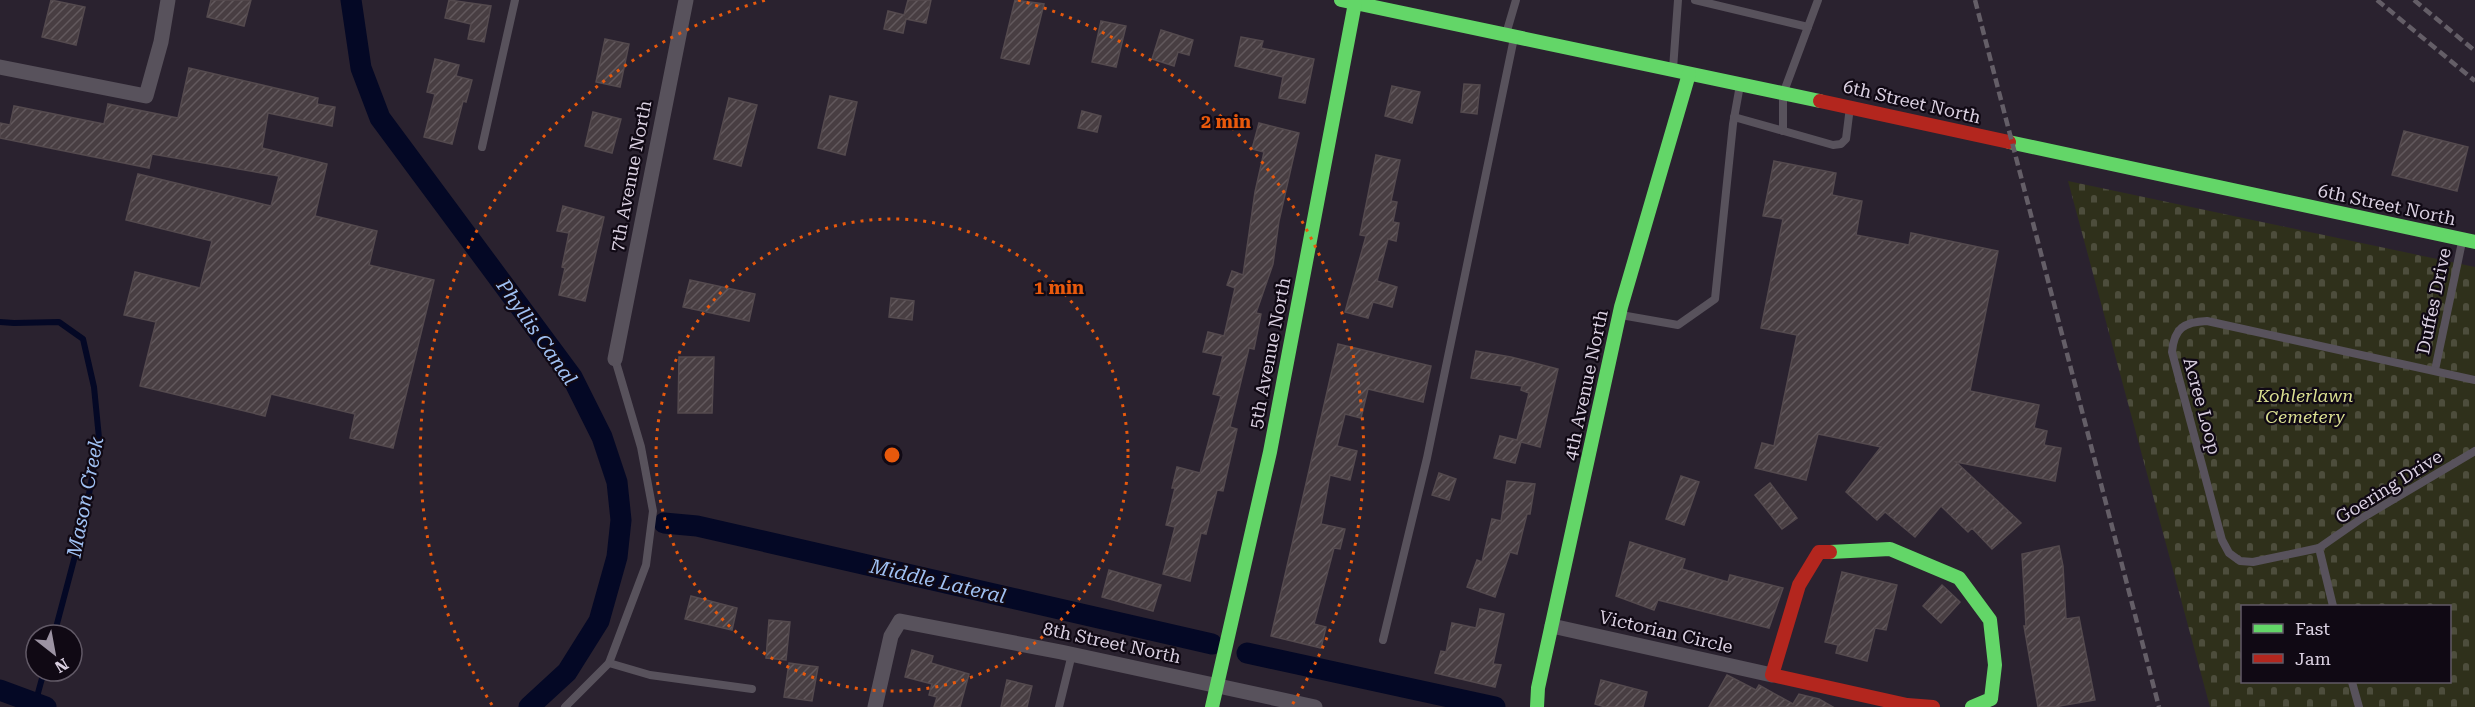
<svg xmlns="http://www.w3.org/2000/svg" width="2475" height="707" font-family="'Roboto Serif',serif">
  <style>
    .cemetery { fill: url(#cemetery-stones); fill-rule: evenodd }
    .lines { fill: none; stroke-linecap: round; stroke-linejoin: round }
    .stream { stroke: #040825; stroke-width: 6 }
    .canal { stroke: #040825; stroke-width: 21 }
    .building { fill: url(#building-hatch); stroke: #544a4e; stroke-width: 1.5 }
    .lane { stroke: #58525c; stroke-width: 8 }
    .street { stroke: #58525c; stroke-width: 15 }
    .fast { stroke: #63d668; stroke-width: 14 }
    .jam { stroke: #b3261e; stroke-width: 14 }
    .rail { stroke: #645e67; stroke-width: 4.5; stroke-dasharray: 9 4.5; stroke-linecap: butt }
    .ring { fill: none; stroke: #e8590c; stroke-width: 3; stroke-dasharray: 3 6 }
    .labels { text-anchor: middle; stroke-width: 4.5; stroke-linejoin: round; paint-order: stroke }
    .street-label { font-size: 18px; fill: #dad0e1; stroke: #100914 }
    .park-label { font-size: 18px; font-style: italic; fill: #dadf91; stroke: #100914 }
    .water-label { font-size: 20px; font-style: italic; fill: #a0c1f3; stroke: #100914 }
    .centre { fill: #e8590c; stroke: #100914; stroke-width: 3 }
    .ring-label { font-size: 18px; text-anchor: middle; font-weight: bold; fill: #e8590c; stroke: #100914; stroke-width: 4.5; stroke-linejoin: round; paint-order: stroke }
  </style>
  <defs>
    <pattern id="cemetery-stones" width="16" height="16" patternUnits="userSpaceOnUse" patternTransform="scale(1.5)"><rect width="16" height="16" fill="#2f301b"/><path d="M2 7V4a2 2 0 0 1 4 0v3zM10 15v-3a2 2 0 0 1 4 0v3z" fill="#4d4d3c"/></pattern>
    <pattern id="building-hatch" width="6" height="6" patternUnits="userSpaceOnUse" patternTransform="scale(1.5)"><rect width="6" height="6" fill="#483e42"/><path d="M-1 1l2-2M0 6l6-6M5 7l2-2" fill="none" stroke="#62595d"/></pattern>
  </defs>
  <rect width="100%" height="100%" fill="#2a222f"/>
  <path class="cemetery" d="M2068 181 2475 267V707H2210ZM2242 606H2450V682H2242Z"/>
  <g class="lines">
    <g class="stream">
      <path d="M0 322 14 323 59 322 83 339 94 387 99 438 84 522 54 635"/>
      <path d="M38 693 44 671"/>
    </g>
    <g class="canal">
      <path d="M351 0 361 68 380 118 572 377 602 437 617 482 621 520 617 557 599 621 567 672 529 707"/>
      <path d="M664 523 697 526 1212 644"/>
      <path d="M1247 653 1495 707"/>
      <path d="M0 690 46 707"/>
    </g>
  </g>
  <g class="building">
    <path d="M51 0 85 7 76 45 42 37Z"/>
    <path d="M211 0H251L244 26 207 17Z"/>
    <path d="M449 0 491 6 484 42 468 39 471 24 445 18Z"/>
    <path d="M908 0H931L926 23 906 19 903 33 884 29 888 11 904 15Z"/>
    <path d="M1015 0 1044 4 1029 64 1001 58Z"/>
    <path d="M1101 21 1126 26 1116 67 1092 62Z"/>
    <path d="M1161 30 1193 40 1189 55 1178 52 1174 66 1152 59Z"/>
    <path d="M1241 37 1263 41 1261 48 1314 59 1305 103 1279 98 1283 77 1235 66Z"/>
    <path d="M605 39 629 44 620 87 596 82Z"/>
    <path d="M435 59 459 65 456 76 472 80 466 102 463 101 452 144 424 137 435 94 427 92Z"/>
    <path d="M189 68 318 98 317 104 335 107 332 126 268 113 262 148 327 164 315 216 377 231 369 265 434 280 393 448 350 438 355 414 271 394 265 416 140 386 156 322 124 315 135 272 200 288 212 241 126 220 138 174 271 206 279 176 152 154 149 168 0 138V123L10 125 14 106 104 124 108 104 178 118Z"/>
    <path d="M1464 84 1480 85 1477 114 1461 112Z"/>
    <path d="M1392 86 1420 92 1412 123 1385 116Z"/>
    <path d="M830 96 857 102 845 155 818 148Z"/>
    <path d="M729 98 757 105 741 166 714 159Z"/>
    <path d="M1082 111 1101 116 1097 132 1078 128Z"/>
    <path d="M593 112 621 119 612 153 585 146Z"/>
    <path d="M1259 123 1299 133 1279 221 1273 264 1256 313 1261 314 1254 349 1249 348 1230 427 1237 429 1229 464 1223 491 1217 490 1206 534 1201 533 1190 581 1163 574 1175 527 1166 525 1175 488H1172L1177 467 1200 473 1221 396 1213 394 1223 356 1203 352 1208 332 1224 336 1235 288 1227 285 1232 271 1243 275 1255 192 1264 152 1252 149Z"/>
    <path d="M2404 131 2468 147 2457 191 2392 175Z"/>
    <path d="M1376 155 1400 160 1391 201 1397 202 1393 222 1399 223 1396 241 1388 239 1377 281 1397 287 1392 307 1373 302 1368 318 1345 312 1366 236 1360 235Z"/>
    <path d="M1774 161 1836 173 1832 195 1862 201 1856 235 1909 245 1911 233 1998 251 1970 391 2039 405 2034 428 2047 431 2044 445 2061 448 2055 481 1956 462 2021 523 1992 549 1972 528 1968 532 1941 506 1915 537 1885 512 1877 520 1846 492 1881 447 1818 434 1806 480 1755 468 1762 443 1774 446 1797 335 1761 328 1783 219 1763 216Z"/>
    <path d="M563 206 604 217 585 301 559 295 565 268 562 267 569 233 557 231Z"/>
    <path d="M690 280 755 294 749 321 683 307Z"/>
    <path d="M891 298 914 301 912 320 889 317Z"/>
    <path d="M1338 344 1431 366 1423 402 1368 389 1361 418 1345 414 1337 446 1357 451 1350 480 1330 475 1321 524 1345 529 1340 549 1334 548 1314 624 1326 627 1321 648 1271 636Z"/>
    <path d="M1476 351 1511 357 1558 369 1540 447 1521 442 1515 463 1494 458 1500 436 1517 440 1529 393 1521 390 1522 386 1471 378Z"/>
    <path d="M679 357H714L712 413H678Z"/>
    <path d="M1439 473 1456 479 1449 500 1432 495Z"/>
    <path d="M1681 476 1699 482 1684 525 1666 519Z"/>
    <path d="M1507 481 1535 484 1530 514H1527L1517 554 1510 552 1495 597 1467 587 1477 560 1482 562 1492 519 1501 521Z"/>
    <path d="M1770 483 1797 518 1782 529 1755 495Z"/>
    <path d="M1630 542 1685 559 1682 569 1728 582 1730 575 1783 588 1769 628 1658 600 1654 610 1616 596Z"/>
    <path d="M2059 546 2063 566 2066 619 2079 617 2095 700 2054 707H2038L2024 626H2026L2022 554Z"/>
    <path d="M1109 570 1161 585 1153 611 1102 597Z"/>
    <path d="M1842 572 1897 585 1886 630 1875 628 1867 661 1836 653 1838 645 1825 642Z"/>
    <path d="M1942 585 1960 602 1941 623 1923 606Z"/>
    <path d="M691 596 737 608 732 630 685 619Z"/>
    <path d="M1480 609 1504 614 1493 664 1501 665 1495 687 1435 673 1441 651 1446 652 1452 623 1476 628Z"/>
    <path d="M769 620 790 622 786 660 766 658Z"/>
    <path d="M912 650 933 656 931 663 969 674 960 707H934L937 697 929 695 932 684 905 677Z"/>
    <path d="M789 663 818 667 812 701 784 697Z"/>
    <path d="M1727 675 1756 690 1759 685 1793 704 1799 694 1819 699 1833 707H1709Z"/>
    <path d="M1007 680 1032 686 1027 707H1001Z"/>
    <path d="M1601 680 1647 692 1643 707H1605L1595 704Z"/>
  </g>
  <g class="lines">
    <g class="lane">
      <path d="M1695 0 1808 27"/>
      <path d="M1506 34 1516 0"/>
      <path d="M1673 69 1678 0"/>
      <path d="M1734 117 1833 145 1841 144 1846 139 1850 107"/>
      <path d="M1783 131V94L1818 0"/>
      <path d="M482 147 515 0"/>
      <path d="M1621 315 1678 325 1715 299 1733 124 1740 85"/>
      <path d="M2435 370 2462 242"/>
      <path d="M2475 380 2207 321C2184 322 2174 328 2172 352L2222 540 2229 553 2240 561 2253 562 2319 548 2362 518 2475 451"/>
      <path d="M2319 548 2333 606"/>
      <path d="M1383 640 1427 458 1514 38"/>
      <path d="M609 663 650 675 752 689"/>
      <path d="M2352 682 2359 707"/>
      <path d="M565 707 609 663 646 565 653 511 641 447 615 359"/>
      <path d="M1059 707 1072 654"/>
    </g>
    <g class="street">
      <path d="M0 67 146 96 161 42 168 0"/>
      <path d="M615 359 686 0"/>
      <path d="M1552 626 1772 675"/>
      <path d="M875 707 891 636 900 621 1061 652 1315 707"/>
    </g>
    <g class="fast">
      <path d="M1341 0 1820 101"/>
      <path d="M2009 142 2475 242"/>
      <path d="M1830 552 1890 549 1959 578 1990 620 1995 665 1991 699 1972 707"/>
      <path d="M1212 707 1270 452 1355 3"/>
      <path d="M1537 707 1538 688 1621 307 1689 74"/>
    </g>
    <g class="jam">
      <path d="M1820 101 2009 142"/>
      <path d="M1830 552H1819L1799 585 1772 675 1907 705 1933 707"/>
    </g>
    <g class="rail">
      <path d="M1975 0 2159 707"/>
      <path d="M2377 0 2475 81"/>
      <path d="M2414 0 2475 51"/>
    </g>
  </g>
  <g class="ring">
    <circle cx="892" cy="455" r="236"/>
    <path d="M492 705A472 472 0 0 1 766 0M1018 0A472 472 0 0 1 1292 705"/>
  </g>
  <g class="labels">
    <g class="street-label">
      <text transform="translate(1912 102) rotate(13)" y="6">6th Street North</text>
      <text transform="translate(631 176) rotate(-79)" y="6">7th Avenue North</text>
      <text transform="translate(2387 205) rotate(12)" y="6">6th Street North</text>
      <text transform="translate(2434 301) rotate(-78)" y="6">Duffes Drive</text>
      <text transform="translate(1270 353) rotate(-79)" y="6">5th Avenue North</text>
      <text transform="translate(1586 385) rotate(-78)" y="6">4th Avenue North</text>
      <text transform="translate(2202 406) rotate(75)" y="6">Acree Loop</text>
      <text transform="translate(2389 487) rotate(-32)" y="6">Goering Drive</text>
      <text transform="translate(1666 632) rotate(13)" y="6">Victorian Circle</text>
      <text transform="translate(1112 643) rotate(12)" y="6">8th Street North</text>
    </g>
    <g class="park-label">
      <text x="2305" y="402">Kohlerlawn<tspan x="2305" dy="21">Cemetery</tspan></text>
    </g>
    <g class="water-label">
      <text transform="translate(537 332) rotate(55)" y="7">Phyllis Canal</text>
      <text transform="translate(85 497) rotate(-79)" y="7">Mason Creek</text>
      <text transform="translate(938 581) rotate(13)" y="7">Middle Lateral</text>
    </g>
  </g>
  <circle cx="892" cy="455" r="9" class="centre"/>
  <g class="ring-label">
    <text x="1226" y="128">2 min</text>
    <text x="1059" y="294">1 min</text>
  </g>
  <rect x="2241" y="605" width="210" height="78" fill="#100914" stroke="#615966" stroke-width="1.5"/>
  <rect x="2253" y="624" width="30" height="9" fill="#63d668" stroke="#615966" stroke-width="1.5"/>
  <text x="2295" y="635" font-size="18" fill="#dad0e1">Fast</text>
  <rect x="2253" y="654" width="30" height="9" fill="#b3261e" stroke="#615966" stroke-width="1.5"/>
  <text x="2295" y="665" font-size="18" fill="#dad0e1">Jam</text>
  <g transform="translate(54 653) rotate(149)"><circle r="28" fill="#100914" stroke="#615966" stroke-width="1.5"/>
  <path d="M0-4.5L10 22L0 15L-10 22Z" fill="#9c93a3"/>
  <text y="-9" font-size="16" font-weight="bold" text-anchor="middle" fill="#dad0e1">N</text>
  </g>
</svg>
